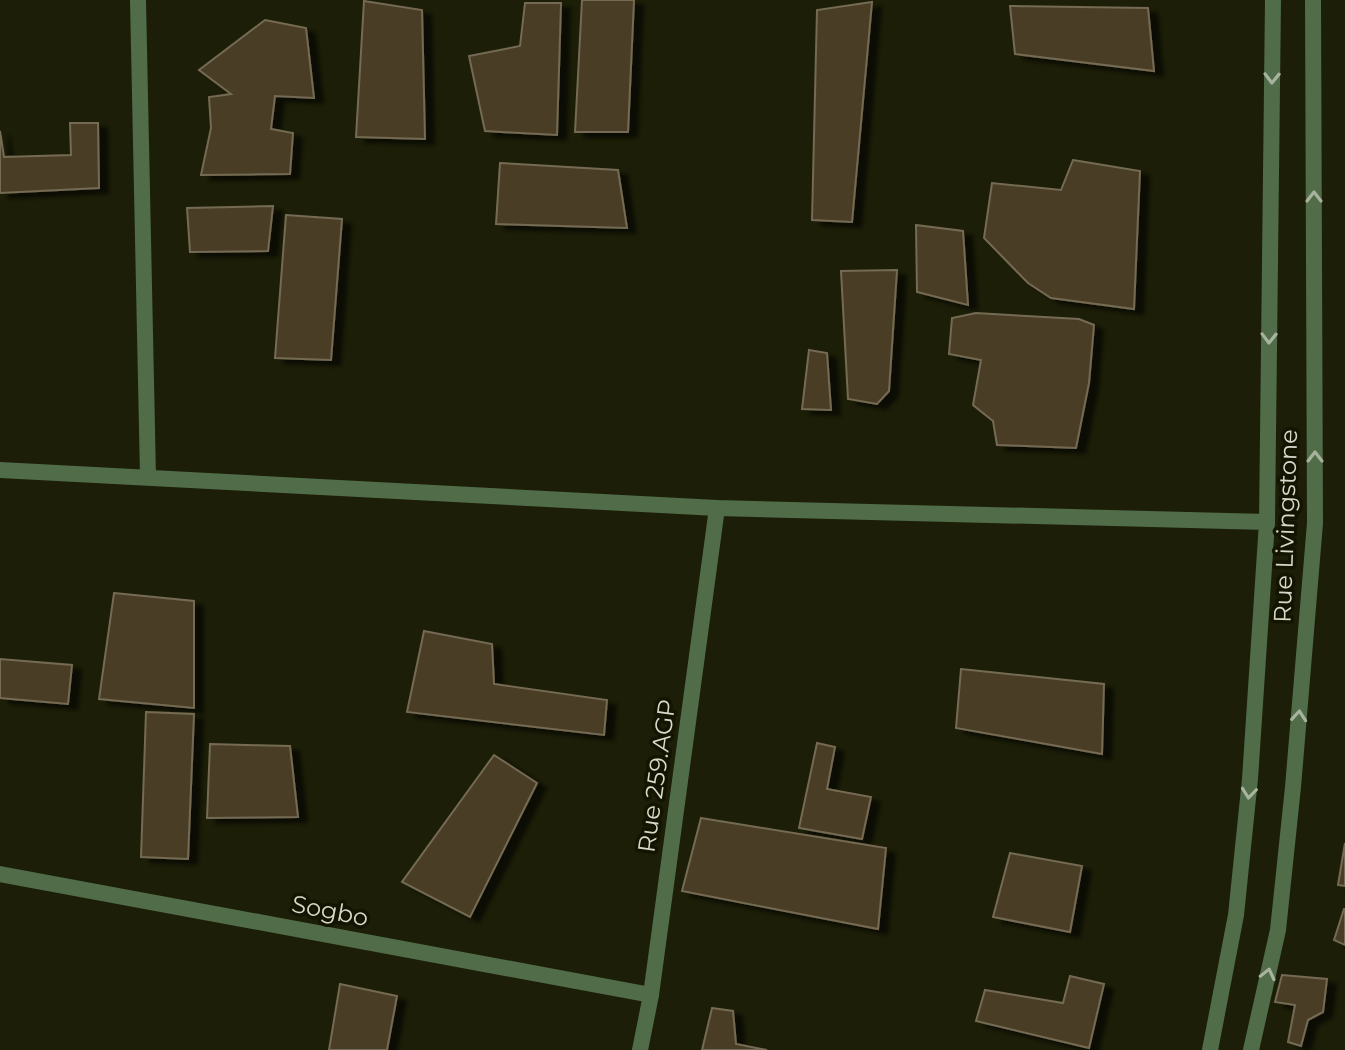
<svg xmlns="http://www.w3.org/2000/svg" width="1345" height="1050" font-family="Montserrat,sans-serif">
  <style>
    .building { fill: #483e27; stroke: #756a52; stroke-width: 2; filter: url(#shadow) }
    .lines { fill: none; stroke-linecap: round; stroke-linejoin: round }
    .minor { stroke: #506c48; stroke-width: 16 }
    .tertiary { stroke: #506c48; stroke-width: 16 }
    .oneway { stroke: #a8b39d }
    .labels { text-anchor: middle; stroke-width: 7; stroke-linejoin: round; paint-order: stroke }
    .street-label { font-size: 24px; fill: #d7d9cb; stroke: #131501 }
  </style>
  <defs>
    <filter id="shadow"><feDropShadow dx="9" dy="5" stdDeviation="2" flood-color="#0009"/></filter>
  </defs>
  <rect width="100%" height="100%" fill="#1c1e07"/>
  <g class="building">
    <path d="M582 0H634L628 132H575Z"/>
    <path d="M364 1 422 10 425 139 356 137Z"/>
    <path d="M872 2 852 222 812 220 817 10Z"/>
    <path d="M525 3H561L557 135 485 131 469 56 520 46Z"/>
    <path d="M1010 6 1148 8 1154 71 1015 54Z"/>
    <path d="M265 20 306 28 314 98 275 96 271 129 293 133 290 174 201 175 211 128 209 97 231 94 199 70Z"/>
    <path d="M70 123H98L99 188 0 193V131L4 157 71 155Z"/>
    <path d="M1073 160 1140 171 1134 309 1051 298 1028 283 984 238 992 183 1061 190Z"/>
    <path d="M500 163 618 170 627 228 496 224Z"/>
    <path d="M273 206 268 251 190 252 187 208Z"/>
    <path d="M286 215 342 219 331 360 275 358Z"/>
    <path d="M916 225 963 231 968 305 917 292Z"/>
    <path d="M897 270 889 391 877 404 848 399 841 271Z"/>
    <path d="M976 313 1079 319 1094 325 1089 383 1076 448 997 445 993 421 973 405 981 360 949 354 952 318Z"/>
    <path d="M809 350 827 353 831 410 802 409Z"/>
    <path d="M114 593 194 601V708L99 699Z"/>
    <path d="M424 631 492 644 494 684 607 700 604 735 407 712Z"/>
    <path d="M0 659 72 665 68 704 0 698Z"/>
    <path d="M961 669 1104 684 1102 754 956 728Z"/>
    <path d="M146 712 194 714 188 859 141 857Z"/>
    <path d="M817 743 835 747 827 789 871 797 862 839 799 828Z"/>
    <path d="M210 744 290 746 298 817 207 818Z"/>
    <path d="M494 755 537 783 470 917 402 882Z"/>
    <path d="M701 818 886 848 878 929 682 891Z"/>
    <path d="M1345 843V886L1338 885Z"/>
    <path d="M1010 853 1082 866 1070 932 993 917Z"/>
    <path d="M1344 909H1345V945L1334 940Z"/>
    <path d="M1282 975 1327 979 1323 1012 1308 1020 1301 1046 1288 1042 1295 1005 1275 1002Z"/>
    <path d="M1070 976 1104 984 1089 1048 976 1021 985 990 1063 1003Z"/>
    <path d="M340 984 397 996 387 1050H329Z"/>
    <path d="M712 1008 733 1011 736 1044 767 1050H702Z"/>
  </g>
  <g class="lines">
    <g class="minor">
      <path d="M138 0 148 477"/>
      <path d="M0 470 717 508 1267 522"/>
      <path d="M0 874 651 995"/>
      <path d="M640 1050 651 995 717 508"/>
    </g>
    <g class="tertiary">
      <path d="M1210 1050 1236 915 1250 779 1267 522 1273 0"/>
      <path d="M1251 1050 1278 930 1293 787 1315 523 1313 0"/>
    </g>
  </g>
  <defs><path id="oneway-chevron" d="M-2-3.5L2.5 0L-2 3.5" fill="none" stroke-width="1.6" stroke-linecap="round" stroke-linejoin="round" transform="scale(2)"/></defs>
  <g class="oneway">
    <use href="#oneway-chevron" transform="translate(1272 78) rotate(91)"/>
    <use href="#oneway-chevron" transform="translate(1314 197) rotate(-90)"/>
    <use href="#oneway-chevron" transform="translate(1269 338) rotate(91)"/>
    <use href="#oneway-chevron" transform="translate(1315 457) rotate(-90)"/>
    <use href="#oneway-chevron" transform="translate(1299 716) rotate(-85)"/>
    <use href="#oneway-chevron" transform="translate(1249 793) rotate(96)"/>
    <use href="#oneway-chevron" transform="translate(1268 974) rotate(-77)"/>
  </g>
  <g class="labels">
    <g class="street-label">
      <text transform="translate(1286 526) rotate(-88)" y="8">Rue Livingstone</text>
      <text transform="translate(657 776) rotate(-82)" y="8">Rue 259.AGP</text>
      <text transform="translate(330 911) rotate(11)" y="8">Sogbo</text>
    </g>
  </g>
</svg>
